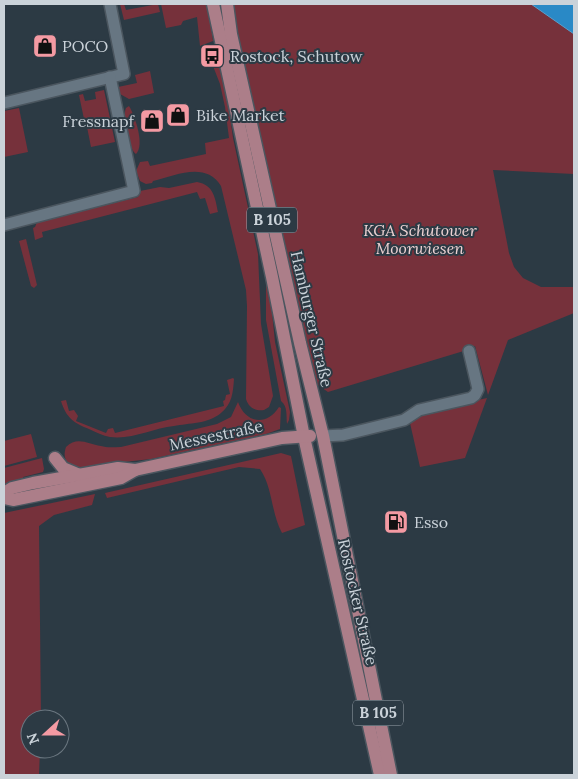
<svg xmlns="http://www.w3.org/2000/svg" width="578" height="779" font-family="Lora,serif">
  <style>
    .green { fill: #76313b }
    .water { fill: #2989c6; stroke: #599fcc }
    .lines { fill: none; stroke-linecap: round; stroke-linejoin: round }
    .minor-casing { stroke: #4b565f; stroke-width: 14 }
    .major-casing { stroke: #4b565f; stroke-width: 15 }
    .minor { stroke: #677682; stroke-width: 11 }
    .major { stroke: #ac7e89; stroke-width: 12 }
    .labels { text-anchor: middle; stroke-width: 4; stroke-linejoin: round; paint-order: stroke }
    .shield { fill: #2c3a44; stroke: #9ba4ac; stroke-width: 1 }
    .shield-label { font-size: 15px; font-weight: bold; fill: #cad2d9 }
    .poi-label { font-size: 16px; fill: #cad2d9; stroke: #2c3a44; text-anchor: start }
    .park-label { font-size: 16px; font-style: italic; fill: #edd2d3; stroke: #2c3a44 }
    .street-label { font-size: 16px; fill: #cad2d9; stroke: #2c3a44 }
  </style>
  <rect width="100%" height="100%" fill="#2c3a44"/>
  <g class="green">
    <path d="M120 4H124L126 10 158 4 160 12 124 20Z"/>
    <path d="M161 4H208L213 41 200 46 197 17 183 21 181 25 166 28Z"/>
    <path d="M231 4H574V174L493 170 509 253 514 267 523 278 541 287H574V313L508 340 488 395 475 346 467 350 328 392 315 383 249 90Z"/>
    <path d="M218 65 225 81 233 138 258 254 261 324 273 396 269 407 264 410C255 411 249 408 246 399L247 306 246 290 221 186C206 161 176 175 153 181L152 183 146 184 140 181 136 171 140 162 148 161 150 166 206 154 205 143 229 138 225 107 220 84 213 66Z"/>
    <path d="M150 71 154 93 129 99 120 94 118 87 137 83 135 75Z"/>
    <path d="M104 90 115 142 91 147 87 127 90 126 88 118 84 119 79 95 83 94 85 101 96 99 95 92Z"/>
    <path d="M129 106C135 116 145 145 136 154 129 150 122 116 126 108Z"/>
    <path d="M19 108 28 152 4 157V111Z"/>
    <path d="M197 182C214 185 215 198 218 212L210 214 205 198 200 199 197 192 42 232 43 237 35 240 33 228 35 227 37 222 138 197 140 191 160 187 169 188Z"/>
    <path d="M26 239 37 285 34 288 31 286 19 241Z"/>
    <path d="M266 274 270 293 275 342 290 412 289 420 287 424C286 415 288 407 281 401L266 320Z"/>
    <path d="M233 378 234 379C233 393 232 404 221 413 208 424 189 423 174 426 153 428 132 440 110 437 103 436 96 432 89 429 73 423 66 417 61 401L66 400 69 411 74 410 78 416 76 421 106 433 108 429 113 428 115 433 224 406 223 401 225 400 226 395 230 394 227 380Z"/>
    <path d="M487 398 465 458 420 467 410 423 421 413Z"/>
    <path d="M238 402C246 424 267 426 279 407L281 408 280 429 266 434 151 459 115 463 77 469C67 463 62 459 66 447 77 436 88 444 101 446 107 448 114 447 121 447L217 424 231 417Z"/>
    <path d="M31 434 37 457 4 466V441Z"/>
    <path d="M281 453 291 456 305 525 282 533C271 513 273 488 260 469L239 467 107 498 105 493Z"/>
    <path d="M42 458 44 469 43 472 23 477 24 483 4 488V468Z"/>
    <path d="M95 494 92 505 54 515 39 526 41 719H30V749H40L39 775H4V513Z"/>
  </g>
  <path class="water" d="M531 4H574V34Z"/>
  <g class="lines">
    <defs>
      <g id="minor">
        <path d="M4 103 124 74 110 4"/>
        <path d="M4 225 134 191 110 77"/>
        <path d="M323 436 343 435 404 420 419 410 471 398 475 395 478 389 469 351"/>
      </g>
      <g id="major">
        <path d="M213 4 272 277 304 437 380 775"/>
        <path d="M227 4 231 34 300 343 323 436 391 775"/>
        <path d="M55 458 63 468 82 476"/>
        <path d="M4 493 12 488 33 483 118 468 135 470"/>
        <path d="M4 498 13 500 121 478 135 470 282 438 310 436"/>
      </g>
    </defs>
    <use href="#minor" class="minor-casing"/>
    <use href="#major" class="major-casing"/>
    <use href="#minor" class="minor"/>
    <use href="#major" class="major"/>
  </g>
  <defs>
    <symbol id="shop-square" viewBox="-11 -11 22 22"><rect x="-9" y="-9" width="18" height="18" rx="4" fill="#f49aa3" stroke="#2c3a44"/><path d="M-5-2.5h2.3a2.7 3.5 0 0 1 5.4 0H5L5.5 6h-11ZM-1.5-2.5h3a1.5 2.3 0 0 0-3 0Z" fill="#111"/></symbol>
    <symbol id="bus-square" viewBox="-11 -11 22 22"><rect x="-9" y="-9" width="18" height="18" rx="4" fill="#f49aa3" stroke="#2c3a44"/><path d="M-5-6H5V4H4V6H2V4H-2V6H-4V4H-5ZM-3.5-4V0h7V-4ZM-3.5 1.2v1.5H-2V1.2ZM2 1.2v1.5H3.5V1.2Z" fill="#111"/></symbol>
    <symbol id="fuel-square" viewBox="-11 -11 22 22"><rect x="-9" y="-9" width="18" height="18" rx="4" fill="#f49aa3" stroke="#2c3a44"/><path d="M-5.5-6h7V0h2V4h1.3V-2.5L3-4.5l.8-.8L6-3V5H2.5V1h-1V6h-7ZM-4.2-4.7v3.2H.2V-4.7Z" fill="#111"/></symbol>
  </defs>
  <g fill-rule="evenodd">
    <use href="#shop-square" x="31" y="32" width="28" height="28"/>
    <use href="#bus-square" x="198" y="42" width="28" height="28"/>
    <use href="#shop-square" x="164" y="101" width="28" height="28"/>
    <use href="#shop-square" x="138" y="107" width="28" height="28"/>
    <use href="#fuel-square" x="382" y="508" width="28" height="28"/>
  </g>
  <g class="labels">
    <g class="shield">
      <rect x="247" y="207.5" width="50" height="25" rx="4"/>
      <rect x="353" y="700.5" width="50" height="25" rx="4"/>
    </g>
    <g class="shield-label">
      <text x="272" y="225">B 105</text>
      <text x="378" y="718">B 105</text>
    </g>
    <g class="poi-label">
      <text x="62" y="52">POCO</text>
      <text x="230" y="62">Rostock, Schutow</text>
      <text x="196" y="121">Bike Market</text>
      <text x="134" y="127" text-anchor="end">Fressnapf</text>
      <text x="414" y="528">Esso</text>
    </g>
    <g class="park-label">
      <text x="420" y="236">KGA Schutower<tspan x="420" dy="18">Moorwiesen</tspan></text>
    </g>
    <g class="street-label">
      <text transform="translate(312 319) rotate(77)" y="6">Hamburger Straße</text>
      <text transform="translate(216 435) rotate(-12)" y="6">Messestraße</text>
      <text transform="translate(358 602) rotate(77)" y="6">Rostocker Straße</text>
    </g>
  </g>
  <rect width="578" height="779" fill="none" stroke="#cad2d9" stroke-width="10"/>
  <g transform="translate(45 734) rotate(249)"><circle r="24" fill="#2c3a44" stroke="#6b7780"/>
  <path d="M0-4L9 19L0 12L-9 19Z" fill="#f49aa3"/>
  <text y="-8" font-size="14" font-weight="bold" text-anchor="middle" fill="#cad2d9">N</text>
  </g>
</svg>
